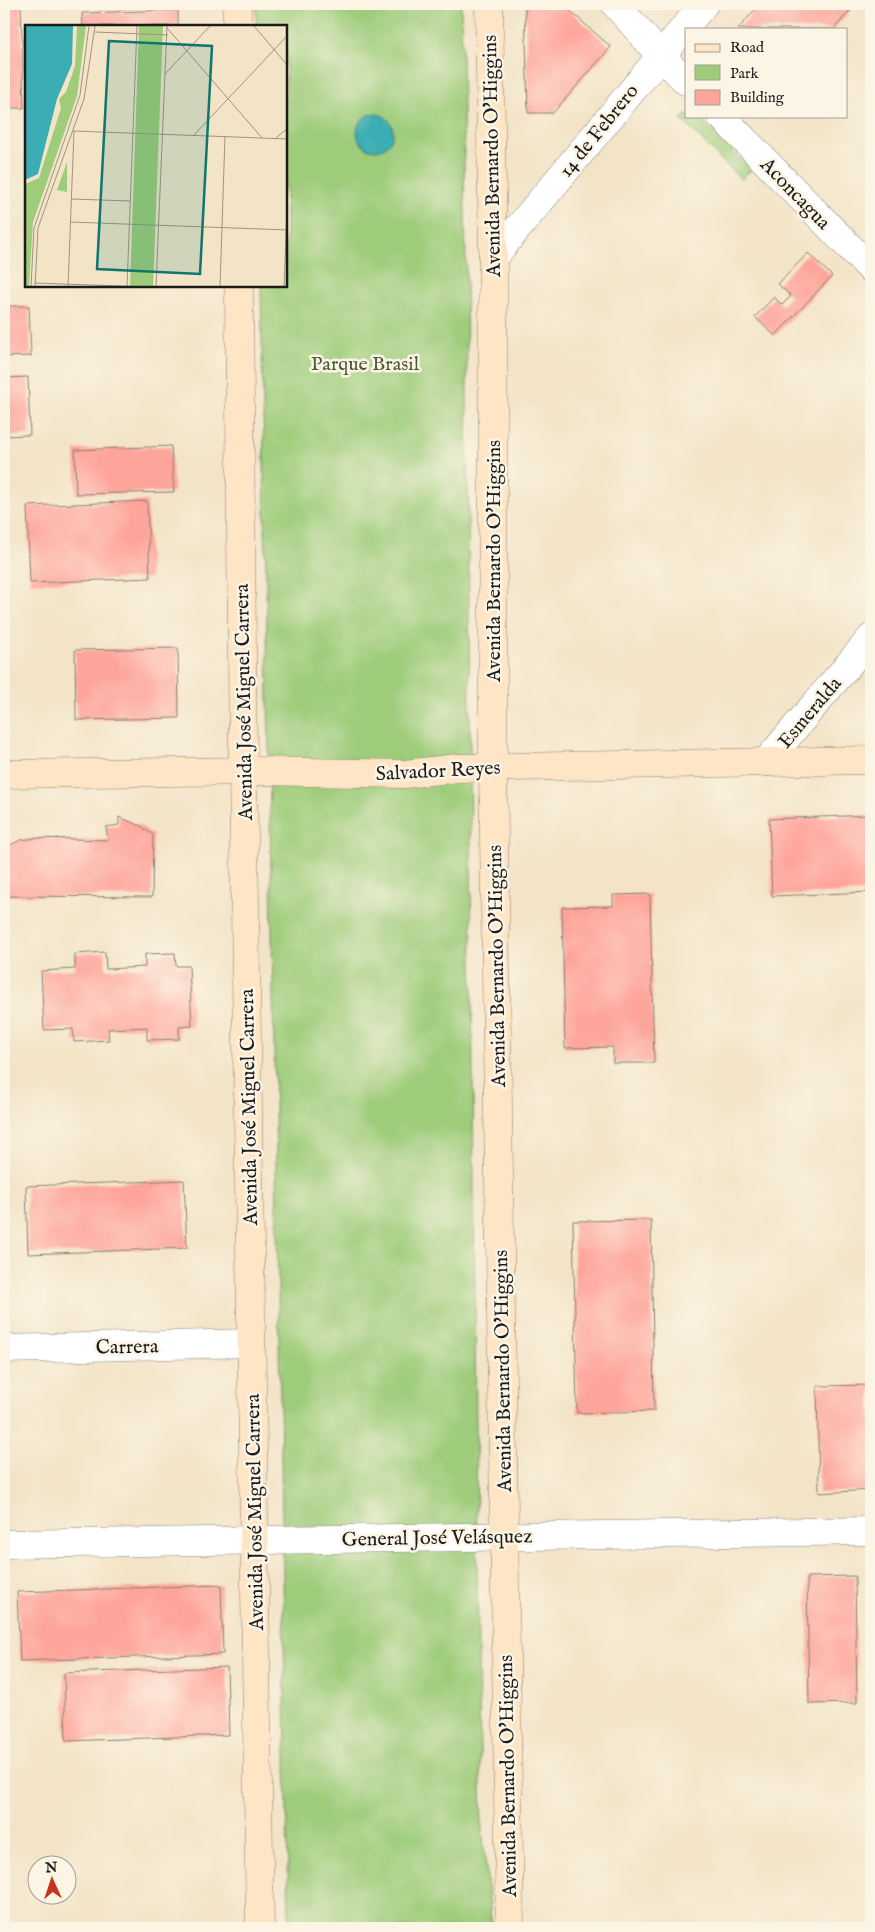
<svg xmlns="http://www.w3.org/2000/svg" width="875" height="1932" font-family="'IM FELL English',serif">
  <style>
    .green { fill: #9ecc7a; stroke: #5d744b }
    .water { fill: #3badb4; stroke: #2c6468 }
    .building { fill: #fea59b }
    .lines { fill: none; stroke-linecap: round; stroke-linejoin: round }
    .street-casing { stroke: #888072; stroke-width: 29 }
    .secondary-casing { stroke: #888072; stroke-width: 29 }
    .street { stroke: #fff; stroke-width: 28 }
    .secondary { stroke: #fee5c5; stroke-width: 28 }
    .labels { text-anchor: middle; stroke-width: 5; stroke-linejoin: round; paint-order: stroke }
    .street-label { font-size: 20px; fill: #1c1c1c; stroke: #fcf5e5 }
    .park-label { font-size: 20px; fill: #4a5a3d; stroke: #fcf5e5 }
    .inset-road { fill: none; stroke: #9d9483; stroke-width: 1 }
    .view { fill: #0f766e; fill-opacity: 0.15; stroke: #0f766e; stroke-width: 2.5 }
    .inset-edge { fill: none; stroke: #1c1c1c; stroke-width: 2.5 }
  </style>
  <rect width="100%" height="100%" fill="#fcf5e5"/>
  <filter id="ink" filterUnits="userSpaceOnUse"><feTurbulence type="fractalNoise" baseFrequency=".02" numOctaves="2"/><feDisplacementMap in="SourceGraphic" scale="10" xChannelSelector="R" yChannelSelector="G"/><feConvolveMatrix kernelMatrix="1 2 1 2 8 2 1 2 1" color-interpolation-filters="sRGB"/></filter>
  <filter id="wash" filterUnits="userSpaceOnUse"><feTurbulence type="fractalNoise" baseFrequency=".0096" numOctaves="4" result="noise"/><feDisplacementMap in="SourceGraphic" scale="20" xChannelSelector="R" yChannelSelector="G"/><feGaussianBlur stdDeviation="1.12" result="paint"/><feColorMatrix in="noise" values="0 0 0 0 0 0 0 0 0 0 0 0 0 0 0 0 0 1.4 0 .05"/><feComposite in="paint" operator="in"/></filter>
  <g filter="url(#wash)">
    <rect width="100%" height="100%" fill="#f3e4c8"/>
    <g class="green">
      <path d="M256 4H461L466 263 478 1659 482 1829 492 1928H289L261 286H286V26H256Z"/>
      <path d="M686 114V116H698L751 170 741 180 681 119Z"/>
    </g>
    <circle class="water" cx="375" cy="132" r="18"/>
    <g id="blocks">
      <g class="building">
        <path d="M4 4H21L24 108H4Z"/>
        <path d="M98 4H180V7L98 9Z"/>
        <path d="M525 4H562L611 47 553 113H528Z"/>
        <path d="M760 4H856L834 29H738Z"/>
        <path d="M178 10V26H83L82 13Z"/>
        <path d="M808 253 832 276 775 336 755 317 774 297 782 305 791 296 778 284Z"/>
        <path d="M4 306H29L31 356 4 357Z"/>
        <path d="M28 377 30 435 4 436V378Z"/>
        <path d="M171 446 174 492 76 494 75 450Z"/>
        <path d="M147 501 150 578 30 583 27 506Z"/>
        <path d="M178 648 179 718 76 720 75 650Z"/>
        <path d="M871 815V892L772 896 769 819Z"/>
        <path d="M119 817 141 826 153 835 152 897 4 896V848L21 840 36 838 108 840 106 827 119 825Z"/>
        <path d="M650 894 654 1063H613V1047L565 1048 562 907 613 906V895Z"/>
        <path d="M105 952 106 969 145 967V954L175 953 176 966H189L192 1026 179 1027V1039L147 1040V1027L108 1029 109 1040 74 1042 73 1029 44 1030 41 971 75 969V954Z"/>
        <path d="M869 1054H871V1082H870Z"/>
        <path d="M184 1180 187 1248 28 1254 26 1186Z"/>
        <path d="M651 1220 654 1411 577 1413 573 1221Z"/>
        <path d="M871 1385V1490L819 1493 817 1386Z"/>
        <path d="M855 1576 857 1703 809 1704 807 1577Z"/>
        <path d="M221 1585 223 1654 20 1661 17 1592Z"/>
        <path d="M227 1667 229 1735 66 1741 64 1673Z"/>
      </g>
    </g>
  </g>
  <g filter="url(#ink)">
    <use href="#blocks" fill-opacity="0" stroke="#888072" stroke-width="1"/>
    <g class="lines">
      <defs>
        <g id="street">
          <path d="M615 4 660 55 686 81"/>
          <path d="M721 116 871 269"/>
          <path d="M493 258 704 4"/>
          <path d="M766 762 871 638"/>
          <path d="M4 1349 251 1343"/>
          <path d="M4 1544 871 1531"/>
        </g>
        <g id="secondary">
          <path d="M237 4V26"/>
          <path d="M489 4 493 258V767L510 1928"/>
          <path d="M239 286 243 771 260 1928"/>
          <path d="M4 774 258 771 405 774 457 768 871 760"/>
        </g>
      </defs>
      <use href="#street" class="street-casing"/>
      <use href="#secondary" class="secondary-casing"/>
      <use href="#street" class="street"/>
      <use href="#secondary" class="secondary"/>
    </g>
  </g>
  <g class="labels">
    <g class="street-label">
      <text transform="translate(598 130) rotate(-51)" y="7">14 de Febrero</text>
      <text transform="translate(491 156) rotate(-91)" y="7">Avenida Bernardo O'Higgins</text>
      <text transform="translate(796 193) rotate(46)" y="7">Aconcagua</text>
      <text transform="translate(493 561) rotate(-90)" y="7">Avenida Bernardo O'Higgins</text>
      <text transform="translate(243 702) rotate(-91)" y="7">Avenida José Miguel Carrera</text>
      <text transform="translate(809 712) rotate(-50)" y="7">Esmeralda</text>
      <text transform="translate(438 770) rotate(-3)" y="7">Salvador Reyes</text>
      <text transform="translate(496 966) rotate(-91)" y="7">Avenida Bernardo O'Higgins</text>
      <text transform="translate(248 1107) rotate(-91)" y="7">Avenida José Miguel Carrera</text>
      <text transform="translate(127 1346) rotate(-1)" y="7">Carrera</text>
      <text transform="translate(502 1371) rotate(-91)" y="7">Avenida Bernardo O'Higgins</text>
      <text transform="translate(254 1512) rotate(-91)" y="7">Avenida José Miguel Carrera</text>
      <text transform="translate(437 1537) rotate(-1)" y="7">General José Velásquez</text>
      <text transform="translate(507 1776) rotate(-91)" y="7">Avenida Bernardo O'Higgins</text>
    </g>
    <g class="park-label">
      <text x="365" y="370">Parque Brasil</text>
    </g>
  </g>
  <g transform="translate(25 25)">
    <rect width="262" height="262" fill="#f3e4c8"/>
    <path d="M52 1H61L52 71 8 197 4 262H0V159L14 153 36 83 34 74 41 67 50 41ZM114 1H138L128 262H105ZM42 137V167L32 165Z" fill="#9ecc7a"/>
    <path d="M0 1H48L47 39 32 74 13 149 0 155Z" fill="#3badb4"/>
    <path class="inset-road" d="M229 1 263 41M142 3 237 113M70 7 143 10M140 49 185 1M169 110 263 10M251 113 263 103M46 174 105 176M45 197 263 205M10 258 123 262M6 262 9 203 55 70 64 1M10 262 13 203 59 74 70 1M43 262 49 106 263 114M102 262 112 1M131 262 142 1M195 262 200 111M259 262 263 158"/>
    <path class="view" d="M84 16 187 21 175 249 72 244Z"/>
    <rect width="262" height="262" class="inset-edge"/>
  </g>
  <rect width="875" height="1932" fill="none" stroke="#fcf5e5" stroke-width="20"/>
  <rect x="685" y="28" width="162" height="90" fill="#fcf5e5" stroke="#a29e95"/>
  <rect x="695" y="44" width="25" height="8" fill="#fee5c5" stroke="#a29e95"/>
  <text x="730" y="52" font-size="15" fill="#1c1c1c">Road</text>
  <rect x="695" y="65" width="25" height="15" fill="#9ecc7a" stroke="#a29e95"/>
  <text x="730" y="78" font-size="15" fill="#1c1c1c">Park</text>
  <rect x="695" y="90" width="25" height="15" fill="#fea59b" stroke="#a29e95"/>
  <text x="730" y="102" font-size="15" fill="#1c1c1c">Building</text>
  <g transform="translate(52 1880) rotate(357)"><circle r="24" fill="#fcf5e5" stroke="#a29e95"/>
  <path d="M0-4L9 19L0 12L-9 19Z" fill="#c8321e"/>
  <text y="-8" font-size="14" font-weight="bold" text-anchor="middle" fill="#1c1c1c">N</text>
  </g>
</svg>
